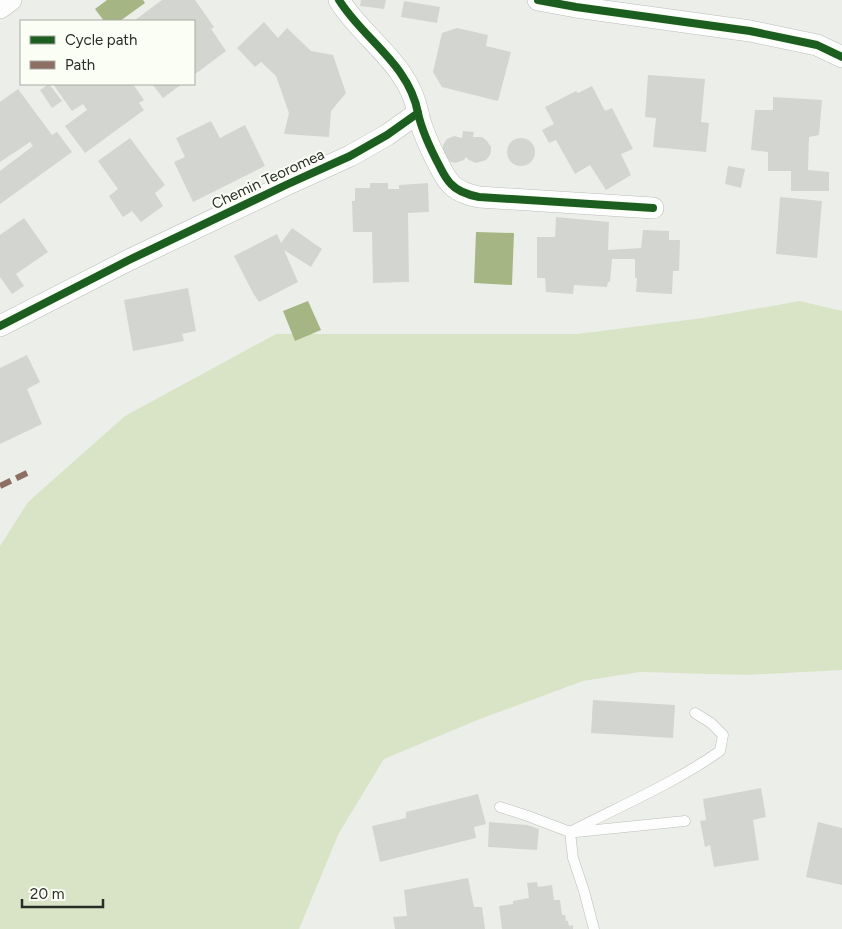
<svg xmlns="http://www.w3.org/2000/svg" width="842" height="929" font-family="Figtree,sans-serif">
  <style>
    .green { fill: #d9e4c7 }
    .water { fill: #a5b684 }
    .building { fill: #d3d5d0 }
    .lines { fill: none; stroke-linecap: round; stroke-linejoin: round }
    .service-casing { stroke: #bbbdb9; stroke-width: 11 }
    .minor-casing { stroke: #bbbdb9; stroke-width: 22 }
    .service { stroke: #fcfdfc; stroke-width: 10 }
    .minor { stroke: #fcfdfc; stroke-width: 21 }
    .quiet { stroke: #8d6e63; stroke-width: 6; stroke-dasharray: 12 6; stroke-linecap: butt }
    .cycleway-casing { stroke: #fafef4; stroke-width: 11 }
    .cycleway { stroke: #1b5e20; stroke-width: 8 }
    .labels { text-anchor: middle; stroke-width: 4; stroke-linejoin: round; paint-order: stroke }
    .street-label { font-size: 15px; fill: #2a2c28; stroke: #fafef4 }
  </style>
  <rect width="100%" height="100%" fill="#ecefe9"/>
  <path class="green" d="M800 301 842 311V670L747 675 640 672 583 681 480 719 384 759 339 833 299 929H0V546L28 502 125 416 276 334H577L703 318Z"/>
  <g class="water">
    <path d="M107 0H143L145 3 120 21H104L95 9Z"/>
    <path d="M476 232 514 233 512 285 474 283Z"/>
    <path d="M308 301 321 330 295 341 283 311Z"/>
  </g>
  <g class="building">
    <path d="M162 0H195L214 27 211 29 226 51 194 75V21H136L135 20Z"/>
    <path d="M361 0H386L384 9 360 6Z"/>
    <path d="M404 1 440 7 437 23 401 17Z"/>
    <path d="M264 22 278 38 287 28 311 51 333 55 346 93 331 111 329 137 284 134 289 113 276 76 261 62 255 67 237 48Z"/>
    <path d="M457 28 488 35 486 46 511 52 498 101 442 87 433 72 442 33Z"/>
    <path d="M648 75 705 79 701 122 709 123 706 152 653 147 656 118 645 117Z"/>
    <path d="M49 84 62 101 52 108 40 90Z"/>
    <path d="M53 84H133L144 100 139 103 144 110 85 153 65 126 87 110 83 104 72 111Z"/>
    <path d="M152 84H182L163 98Z"/>
    <path d="M592 86 605 111 612 108 633 149 621 154 631 175 606 190 590 165 575 174 556 140 549 143 542 130 554 124 545 107 576 91 578 93Z"/>
    <path d="M18 89 52 135 57 132 72 152 0 204V171L33 146 30 142 0 162V102Z"/>
    <path d="M773 97 822 100 819 135 809 137 808 170 829 172V191H791V171H768V152L751 150 755 110H773Z"/>
    <path d="M211 121 220 138 245 125 265 166 193 202 174 162 185 157 176 138Z"/>
    <path d="M463 131 474 132 473 137H482L487 141 491 147V151L490 155 486 160 476 163 469 160 466 157 464 160 455 163 451 162 445 157 443 151V145L447 139 454 136 462 138Z"/>
    <path d="M130 138 165 185 155 193 163 206 141 222 132 211 123 217 109 196 118 189 98 161Z"/>
    <circle cx="521" cy="152" r="14"/>
    <path d="M728 166 745 169 741 188 725 184Z"/>
    <path d="M370 183H388V189H399V185L428 183 429 212 408 213 409 282 373 283 372 232H353L352 201H355V188H370Z"/>
    <path d="M780 197 822 201 817 258 776 254Z"/>
    <path d="M556 217 609 222 608 250 641 248 643 230 669 231V240H680L679 271H673L672 294 636 292 637 278H635V259H612L610 282H608L607 287 574 285 573 294 546 292 545 278H537V237H555Z"/>
    <path d="M24 218 48 252 16 274 24 286 12 294 0 277V235Z"/>
    <path d="M292 228 322 249 311 267 284 250 298 282 259 302 253 293 234 256 277 234 281 243Z"/>
    <path d="M188 288 196 331 182 334 184 341 133 351 124 300Z"/>
    <path d="M27 355 40 382 27 389 42 424 0 444V368Z"/>
    <path d="M593 700 675 705 673 738 591 733Z"/>
    <path d="M761 788 766 817 753 820 759 860 714 867 710 845 705 847 700 821 706 820 703 799Z"/>
    <path d="M478 794 486 824 474 827 476 838 380 862 372 826 406 818V812Z"/>
    <path d="M489 822 527 825 539 829 537 850 488 847Z"/>
    <path d="M818 822 842 828V885L806 877Z"/>
    <path d="M468 878 474 907H482L485 929H395L393 917 407 916 404 890Z"/>
    <path d="M537 882 538 887 552 885 554 900H560L562 915H565L566 921H568L569 926 573 925V929H502L499 906 513 904V901L529 898 527 883Z"/>
  </g>
  <g class="lines">
    <defs>
      <g id="service">
        <path d="M500 807 528 816 570 832 573 858 584 891 594 929"/>
        <path d="M570 832C620 806 673 784 720 751L723 735 711 723 695 713"/>
        <path d="M576 832 685 821"/>
      </g>
      <g id="minor">
        <path d="M538 0 576 7 750 31 817 45 842 57"/>
        <path d="M0 8 11 0"/>
        <path d="M418 113C422 132 431 150 440 167 443 173 447 180 451 184 458 192 469 195 479 197L653 208"/>
        <path d="M0 326 129 260 288 184 350 156 387 135 418 113C409 64 363 39 339 0"/>
      </g>
    </defs>
    <use href="#service" class="service-casing"/>
    <use href="#minor" class="minor-casing"/>
    <use href="#service" class="service"/>
    <use href="#minor" class="minor"/>
    <path class="quiet" d="M0 486 29 472"/>
    <defs>
      <g id="cycleway">
        <path d="M538 0 576 7 750 31 817 45 842 57"/>
        <path d="M418 113C422 132 431 150 440 167 443 173 447 180 451 184 458 192 469 195 479 197L653 208"/>
        <path d="M0 326 129 260 288 184 350 156 387 135 418 113C409 64 363 39 339 0"/>
      </g>
    </defs>
    <use href="#cycleway" class="cycleway-casing"/>
    <use href="#cycleway" class="cycleway"/>
  </g>
  <g class="labels">
    <g class="street-label">
      <text transform="translate(268 179) rotate(-25)" y="5">Chemin Teoromea</text>
    </g>
  </g>
  <rect x="20" y="20" width="175" height="65" fill="#fafef4" stroke="#a7aaa2"/>
  <rect x="30" y="36" width="25" height="8" fill="#1b5e20" stroke="#a7aaa2"/>
  <text x="65" y="45" font-size="15" fill="#2a2c28">Cycle path</text>
  <rect x="30" y="61" width="25" height="8" fill="#8d6e63" stroke="#a7aaa2"/>
  <text x="65" y="70" font-size="15" fill="#2a2c28">Path</text>
  <path d="M22 899v8h81v-8" fill="none" stroke="#2a2c28" stroke-width="2.5"/>
  <text x="30" y="899" font-size="15" fill="#2a2c28" stroke="#fafef4" stroke-width="4" paint-order="stroke">20 m</text>
</svg>
